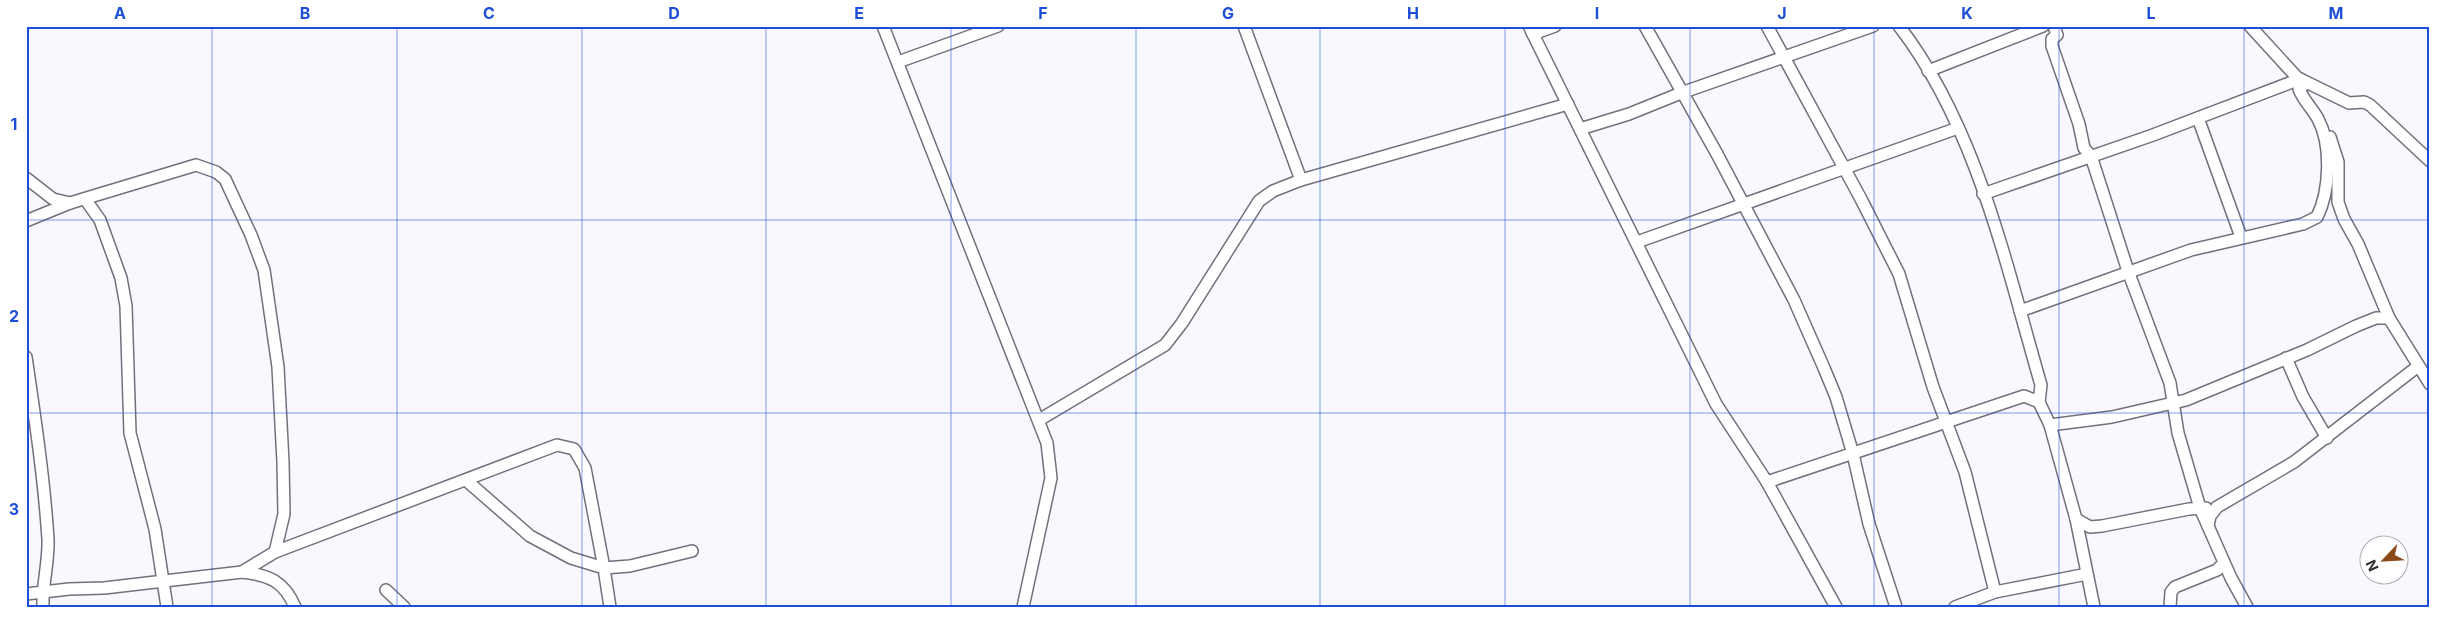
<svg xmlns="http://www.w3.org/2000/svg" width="2456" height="633" font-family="Inter,sans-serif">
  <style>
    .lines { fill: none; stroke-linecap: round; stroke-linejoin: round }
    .minor-casing { stroke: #73707c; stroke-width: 14 }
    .minor { stroke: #fff; stroke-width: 11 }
    .grid { fill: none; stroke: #1d4ed8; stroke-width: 1; stroke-opacity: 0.55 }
    .neatline { fill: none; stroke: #1d4ed8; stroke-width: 2 }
    .grid-label { font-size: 16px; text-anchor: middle; font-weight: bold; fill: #1d4ed8 }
  </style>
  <rect width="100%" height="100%" fill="#f9f8fe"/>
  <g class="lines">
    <defs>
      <g id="minor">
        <path d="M883 26 1047 443 1051 478 1023 607"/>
        <path d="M1244 26 1301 180"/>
        <path d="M1529 26 1716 404 1767 482 1836 607"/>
        <path d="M1645 26 1717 154 1794 300 1824 368 1836 397 1853 454 1869 524 1896 607"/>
        <path d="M1767 26 1861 199 1899 274 1933 387 1965 472 1995 592"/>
        <path d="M1899 26C1977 127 2006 265 2041 385L2039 402"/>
        <path d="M2054 26 2057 35 2052 39V46L2079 124 2084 148 2091 156 2128 271 2170 383 2178 433 2200 508 2231 578 2247 607"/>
        <path d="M2250 26 2304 85"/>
        <path d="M1533 34 1555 26"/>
        <path d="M898 62 998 26"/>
        <path d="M1928 71 2043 26"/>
        <path d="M2300 79 2349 103 2364 102 2370 105 2430 161"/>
        <path d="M2198 118 2241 237"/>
        <path d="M1580 129 1629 114 1681 93 1873 26"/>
        <path d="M2330 137 2338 162V202L2344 219 2358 244 2389 318 2430 384"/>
        <path d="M26 178 53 199 70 203"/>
        <path d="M1983 194 2153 135 2300 79"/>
        <path d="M85 199 100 220 121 278 126 306 130 433 155 529 167 607"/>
        <path d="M26 221 70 203 196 165 216 172 225 179 251 235 264 270 278 367 283 462 284 514 275 552 242 572"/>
        <path d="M1637 242 1958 128"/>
        <path d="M2020 311 2191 250 2303 224 2317 217C2330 191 2332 145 2318 119 2312 108 2303 100 2299 89L2300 79"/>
        <path d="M26 357C35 418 44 478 48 539 49 562 42 584 43 607"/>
        <path d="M2286 358 2303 397 2327 438"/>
        <path d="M1039 420 1165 345 1182 323 1259 201 1273 191 1301 180 1568 104"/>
        <path d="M2050 425 2112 417 2186 400 2307 350 2356 326 2376 318H2389"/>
        <path d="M467 481 530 536 571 558 604 568 610 607"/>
        <path d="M1767 482 2024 396 2039 402 2050 425 2076 519 2094 607"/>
        <path d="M2076 519 2090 527 2102 526 2189 509 2206 508"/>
        <path d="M2208 526 2210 516 2217 507 2294 462 2417 367"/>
        <path d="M275 552 557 445 574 449 585 468 604 568 630 566 692 551"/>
        <path d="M386 590 404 607"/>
        <path d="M26 594 69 589 104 588 242 572C269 575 284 581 295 607"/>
        <path d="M1955 607 1995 592 2087 574"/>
        <path d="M2170 607 2171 592 2175 587 2217 570 2224 563"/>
      </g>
    </defs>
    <use href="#minor" class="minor-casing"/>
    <use href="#minor" class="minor"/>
  </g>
  <path class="grid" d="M212 26V607M397 26V607M582 26V607M766 26V607M951 26V607M1136 26V607M1320 26V607M1505 26V607M1690 26V607M1874 26V607M2059 26V607M2244 26V607M26 220H2430M26 413H2430"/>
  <rect width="2456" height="633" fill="none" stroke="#ffffff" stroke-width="55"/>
  <g transform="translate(2384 560) rotate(245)"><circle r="24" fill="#ffffff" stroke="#acacae"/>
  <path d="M0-4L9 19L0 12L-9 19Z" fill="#8c4919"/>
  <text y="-8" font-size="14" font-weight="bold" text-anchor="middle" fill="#302f34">N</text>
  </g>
  <rect x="28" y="28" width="2400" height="578" class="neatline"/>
  <g class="grid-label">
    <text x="120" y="19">A</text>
    <text x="305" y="19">B</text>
    <text x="489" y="19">C</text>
    <text x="674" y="19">D</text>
    <text x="859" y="19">E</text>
    <text x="1043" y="19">F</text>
    <text x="1228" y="19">G</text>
    <text x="1413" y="19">H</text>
    <text x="1597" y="19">I</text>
    <text x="1782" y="19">J</text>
    <text x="1967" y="19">K</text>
    <text x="2151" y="19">L</text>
    <text x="2336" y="19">M</text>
    <text x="14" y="130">1</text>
    <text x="14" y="322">2</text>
    <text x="14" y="515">3</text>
  </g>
</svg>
